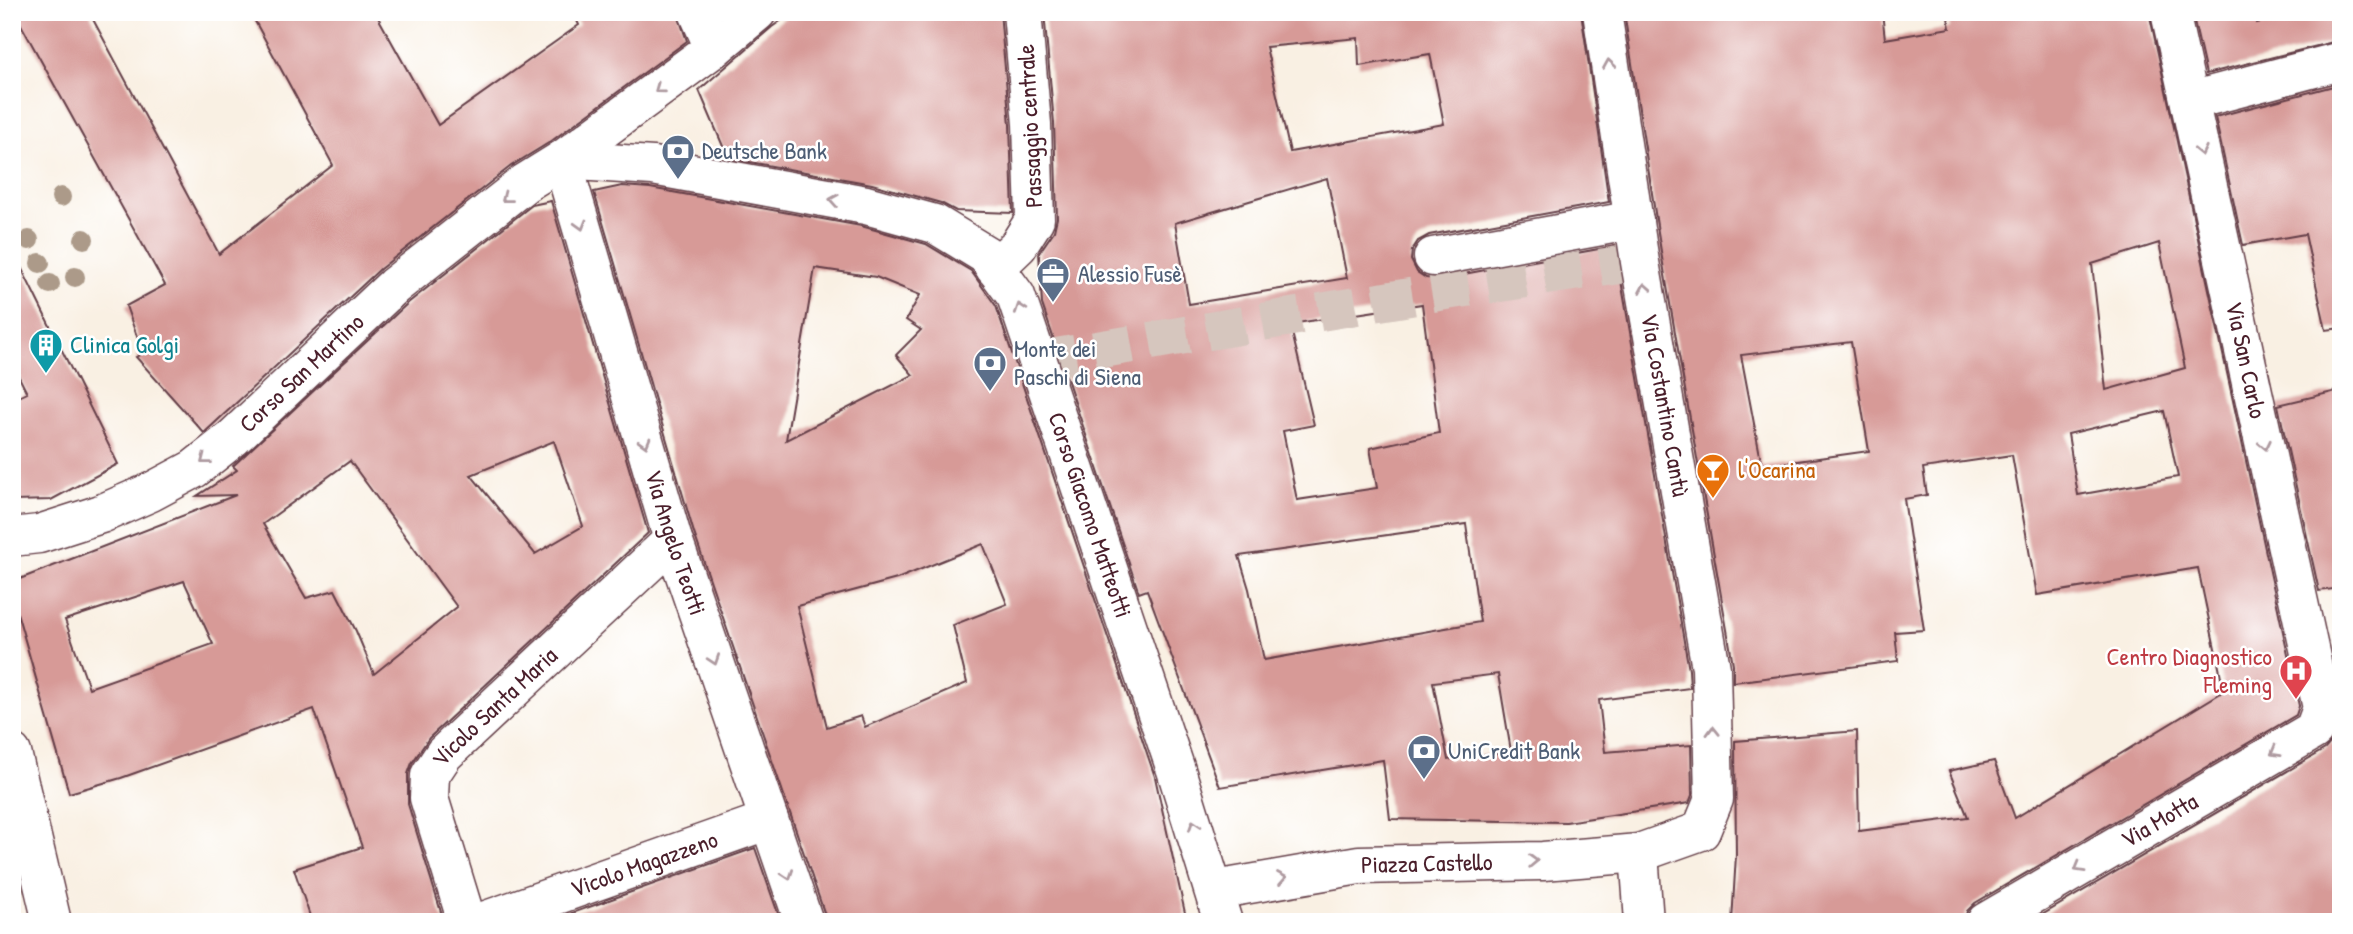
<svg xmlns="http://www.w3.org/2000/svg" width="2353" height="934" font-family="'Patrick Hand',sans-serif">
  <style>
    .building { fill: #d79a97; fill-rule: evenodd }
    .lines { fill: none; stroke-linecap: round; stroke-linejoin: round }
    .minor-tunnel { stroke: #d6c6be; stroke-width: 38; stroke-dasharray: 38 19; stroke-linecap: butt }
    .minor-casing { stroke: #643e47; stroke-width: 41 }
    .minor { stroke: #fff; stroke-width: 38 }
    .tree { fill: #ac9a89 }
    .oneway { stroke: #ae9aa0 }
    .labels { text-anchor: middle; stroke-width: 5; stroke-linejoin: round; paint-order: stroke }
    .street-label { font-size: 24px; fill: #4a1f2b; stroke: #fff }
    .service-label { font-size: 24px; fill: #4e5e75; stroke: #fff; text-anchor: start }
    .culture-label { font-size: 24px; fill: #0d838f; stroke: #fff; text-anchor: start }
    .food-label { font-size: 24px; fill: #c56008; stroke: #fff; text-anchor: start }
    .health-label { font-size: 24px; fill: #be3a42; stroke: #fff; text-anchor: end }
  </style>
  <rect width="100%" height="100%" fill="#fff"/>
  <filter id="ink" filterUnits="userSpaceOnUse"><feTurbulence type="fractalNoise" baseFrequency=".0143" numOctaves="2"/><feDisplacementMap in="SourceGraphic" scale="14" xChannelSelector="R" yChannelSelector="G"/><feConvolveMatrix kernelMatrix="1 2 1 2 8 2 1 2 1" color-interpolation-filters="sRGB"/></filter>
  <filter id="wash" filterUnits="userSpaceOnUse"><feTurbulence type="fractalNoise" baseFrequency=".00686" numOctaves="4" result="noise"/><feDisplacementMap in="SourceGraphic" scale="28" xChannelSelector="R" yChannelSelector="G"/><feGaussianBlur stdDeviation="1.57" result="paint"/><feColorMatrix in="noise" values="0 0 0 0 0 0 0 0 0 0 0 0 0 0 0 0 0 1.4 0 .05"/><feComposite in="paint" operator="in"/></filter>
  <g filter="url(#wash)">
    <rect width="100%" height="100%" fill="#f9f0e3"/>
    <g id="blocks">
      <g class="building">
        <path d="M14 12H89L219 254 333 165 250 12H375L438 125 579 25 573 12H677L687 41 550 142 511 166 380 269 204 433 136 357 143 353 126 306 165 285Z"/>
        <path d="M793 12H1000L1010 125 1013 213 956 211 941 203 872 184 728 158 699 90 772 27Z"/>
        <path d="M1044 12H1123V19L1162 12H1581L1609 202 1429 235 1418 241 1412 250 1411 260 1417 272 1426 278 1437 279 1615 246 1689 670 1690 688 1599 700 1605 752 1691 745 1692 795 1689 803 1566 822 1390 819 1383 760 1220 787 1147 590 1139 593 1042 304 1039 253 1054 231 1057 218 1054 123ZM1358 38 1359 66 1430 54 1444 124 1290 152 1266 47ZM1327 178 1347 278 1189 304 1175 223ZM1422 304 1439 433 1370 448 1377 488 1297 500 1283 431 1314 425 1290 324ZM1466 524 1480 622 1264 660 1249 589 1239 556ZM1498 674 1511 751 1448 760 1433 682Z"/>
        <path d="M1624 12H1882L1885 39 1950 28 1947 12H2149L2299 706 2296 715 1975 903 1967 911 1964 922H1732L1736 855 1735 741 1857 731 1859 831 1968 817 1949 771 1994 761 2015 818 2224 691 2198 568 2037 595 2012 455 1923 468 1927 495 1904 499 1924 630 1895 632 1898 661 1733 682V664L1662 258ZM2159 243 2185 368 2106 390 2092 264ZM1851 342 1869 451 1762 466 1741 355ZM2164 411 2178 477 2078 495 2068 434Z"/>
        <path d="M2192 12H2254L2257 23 2295 12H2341V40L2206 74Z"/>
        <path d="M2341 84V328L2326 330 2305 234 2243 245 2215 117Z"/>
        <path d="M622 186 650 188 861 226 926 244 971 271 996 306 1155 777 1187 922H825V915L694 533 594 192ZM815 268 876 277 920 295 906 320 921 330 896 355 913 375 786 440ZM983 544 1007 604 953 625 967 683 865 727 861 716 827 727 797 606 897 579Z"/>
        <path d="M551 201 648 533 429 738 412 763 408 774V804L444 922H312L294 869 362 847 314 709 121 778 69 793 12 595V582L236 495 197 496 237 470 233 466 408 303 532 205ZM554 441 583 526 535 554 471 475ZM350 461 457 607 374 674 356 631 335 590 306 598 263 524ZM184 581 213 644 89 688 65 620Z"/>
        <path d="M12 249 118 464 51 500 12 501V400L27 393 12 363Z"/>
        <path d="M2341 390V588L2319 591 2278 405Z"/>
        <path d="M2331 742 2341 753V922H2030L2325 749Z"/>
        <path d="M755 848 781 922H547Z"/>
      </g>
    </g>
  </g>
  <g filter="url(#ink)">
    <use href="#blocks" fill-opacity="0" stroke="#643e47" stroke-width="2"/>
    <g class="lines">
      <path class="minor-tunnel" d="M1038 360 1439 292 1640 262"/>
      <defs>
        <g id="minor">
          <path d="M698 12 714 48"/>
          <path d="M2190 101 2341 61"/>
          <path id="s1" d="M562 160 653 166 866 205 935 224 986 255 1016 296 1176 770 1223 922"/>
          <path id="s2" d="M562 160 673 540 804 922"/>
          <path d="M1433 257 1634 220"/>
          <path d="M995 268 1018 246 1035 219 1032 124 1022 12"/>
          <path id="s3" d="M12 537 39 534 101 514 151 492 194 469 233 438 394 286 525 183 562 160 714 48 757 12"/>
          <path d="M12 753 52 922"/>
          <path d="M1639 853 1644 922"/>
          <path id="s4" d="M1215 890 1359 865 1543 861 1639 853 1701 831 1714 799 1711 668 1640 262 1602 12"/>
          <path id="s5" d="M467 922 429 798 430 775 444 754 673 540"/>
          <path id="s6" d="M481 922 769 820"/>
          <path id="s7" d="M1986 922 2314 730 2322 708 2170 12"/>
        </g>
      </defs>
      <use href="#minor" class="minor-casing"/>
      <use href="#minor" class="minor"/>
    </g>
    <g class="tree">
      <circle cx="61" cy="197" r="10"/>
      <circle cx="84" cy="239" r="10"/>
      <circle cx="29" cy="240" r="10"/>
      <circle cx="40" cy="263" r="10"/>
      <circle cx="75" cy="277" r="10"/>
      <circle cx="50" cy="284" r="10"/>
    </g>
    <defs><path id="oneway-chevron" d="M-2-3.5L2.5 0L-2 3.5" fill="none" stroke-width="1.6" stroke-linecap="round" stroke-linejoin="round" transform="scale(1.75)"/></defs>
    <g class="oneway">
      <use href="#oneway-chevron" transform="translate(1609 64) rotate(-99)"/>
      <use href="#oneway-chevron" transform="translate(659 89) rotate(144)"/>
      <use href="#oneway-chevron" transform="translate(2201 151) rotate(78)"/>
      <use href="#oneway-chevron" transform="translate(506 198) rotate(142)"/>
      <use href="#oneway-chevron" transform="translate(834 200) rotate(-170)"/>
      <use href="#oneway-chevron" transform="translate(581 225) rotate(74)"/>
      <use href="#oneway-chevron" transform="translate(1645 288) rotate(-100)"/>
      <use href="#oneway-chevron" transform="translate(1020 308) rotate(-109)"/>
      <use href="#oneway-chevron" transform="translate(645 443) rotate(74)"/>
      <use href="#oneway-chevron" transform="translate(2265 445) rotate(78)"/>
      <use href="#oneway-chevron" transform="translate(205 460) rotate(142)"/>
      <use href="#oneway-chevron" transform="translate(714 660) rotate(71)"/>
      <use href="#oneway-chevron" transform="translate(1713 731) rotate(-91)"/>
      <use href="#oneway-chevron" transform="translate(2275 752) rotate(150)"/>
      <use href="#oneway-chevron" transform="translate(1194 825) rotate(-108)"/>
      <use href="#oneway-chevron" transform="translate(1533 861) rotate(-2)"/>
      <use href="#oneway-chevron" transform="translate(2079 868) rotate(150)"/>
      <use href="#oneway-chevron" transform="translate(788 875) rotate(71)"/>
      <use href="#oneway-chevron" transform="translate(1282 878) rotate(-10)"/>
    </g>
  </g>
  <defs>
    <symbol id="bank-pin" viewBox="-11 -11 22 30"><path d="M0 17L-7.5 6A9.5 9.5 0 1 1 7.5 6Z" fill="#5c6f8a" stroke="#fff"/><path d="M-6-4H6V4H-6ZM0-2.3a2.3 2.3 0 1 0 0 4.6a2.3 2.3 0 1 0 0-4.6Z" fill="#fff"/></symbol>
    <symbol id="office-pin" viewBox="-11 -11 22 30"><path d="M0 17L-7.5 6A9.5 9.5 0 1 1 7.5 6Z" fill="#5c6f8a" stroke="#fff"/><path d="M-6-3h4V-5.5h4V-3h4V5H-6ZM-1-4.5V-3h2v-1.5ZM-6 0V1H6V0Z" fill="#fff"/></symbol>
    <symbol id="building-pin" viewBox="-11 -11 22 30"><path d="M0 17L-7.5 6A9.5 9.5 0 1 1 7.5 6Z" fill="#0f9aa8" stroke="#fff"/><path d="M-4-6H4V6H1V3H-1V6H-4ZM-2.5-4.3h1.7v1.8h-1.7ZM.8-4.3h1.7v1.8H.8ZM-2.5-1h1.7V.8h-1.7ZM.8-1h1.7V.8H.8Z" fill="#fff"/></symbol>
    <symbol id="bar-pin" viewBox="-11 -11 22 30"><path d="M0 17L-7.5 6A9.5 9.5 0 1 1 7.5 6Z" fill="#e8710a" stroke="#fff"/><path d="M-6-5H6L.8 .8V4.5H3.5V6h-7V4.5H-.8V.8Z" fill="#fff"/></symbol>
    <symbol id="hospital-pin" viewBox="-11 -11 22 30"><path d="M0 17L-7.5 6A9.5 9.5 0 1 1 7.5 6Z" fill="#e0444e" stroke="#fff"/><path d="M-5-5h3v3.5h4V-5h3V5h-3V1.5h-4V5h-3Z" fill="#fff"/></symbol>
  </defs>
  <g fill-rule="evenodd">
    <use href="#bank-pin" x="659" y="132" width="38" height="52"/>
    <use href="#office-pin" x="1034" y="255" width="38" height="52"/>
    <use href="#building-pin" x="27" y="326" width="38" height="52"/>
    <use href="#bank-pin" x="971" y="344" width="38" height="52"/>
    <use href="#bar-pin" x="1694" y="451" width="38" height="52"/>
    <use href="#hospital-pin" x="2277" y="652" width="38" height="52"/>
    <use href="#bank-pin" x="1405" y="732" width="38" height="52"/>
  </g>
  <g class="labels">
    <g class="street-label">
      <text transform="translate(1030 126) rotate(-93)" y="8">Passaggio centrale</text>
      <text transform="translate(2246 360) rotate(78)" y="8">Via San Carlo</text>
      <text dy="8" stroke="none"><textPath href="#s3" startOffset="340">Corso San Martino</textPath></text>
      <text transform="translate(1665 405) rotate(80)" y="8">Via Costantino Cantù</text>
      <text dy="8" stroke="none"><textPath href="#s1" startOffset="721">Corso Giacomo Matteotti</textPath></text>
      <text dy="8" stroke="none"><textPath href="#s2" startOffset="399">Via Angelo Teotti</textPath></text>
      <text dy="8" stroke="none"><textPath href="#s5" startOffset="247">Vicolo Santa Maria</textPath></text>
      <text dy="8" stroke="none"><textPath href="#s7" startOffset="201">Via Motta</textPath></text>
      <text dy="8" stroke="none"><textPath href="#s6" startOffset="173">Vicolo Magazzeno</textPath></text>
      <text dy="8" stroke="none"><textPath href="#s4" startOffset="214">Piazza Castello</textPath></text>
    </g>
    <g class="service-label">
      <text x="702" y="159">Deutsche Bank</text>
      <text x="1078" y="282">Alessio Fusè</text>
      <text x="1014" y="357">Monte dei<tspan x="1014" dy="28">Paschi di Siena</tspan></text>
      <text x="1448" y="759">UniCredit Bank</text>
    </g>
    <g class="culture-label">
      <text x="70" y="353">Clinica Golgi</text>
    </g>
    <g class="food-label">
      <text x="1738" y="478">l'Ocarina</text>
    </g>
    <g class="health-label">
      <text x="2272" y="665">Centro Diagnostico<tspan x="2272" dy="28">Fleming</tspan></text>
    </g>
  </g>
  <rect width="2353" height="934" fill="none" stroke="#fff" stroke-width="42"/>
</svg>
